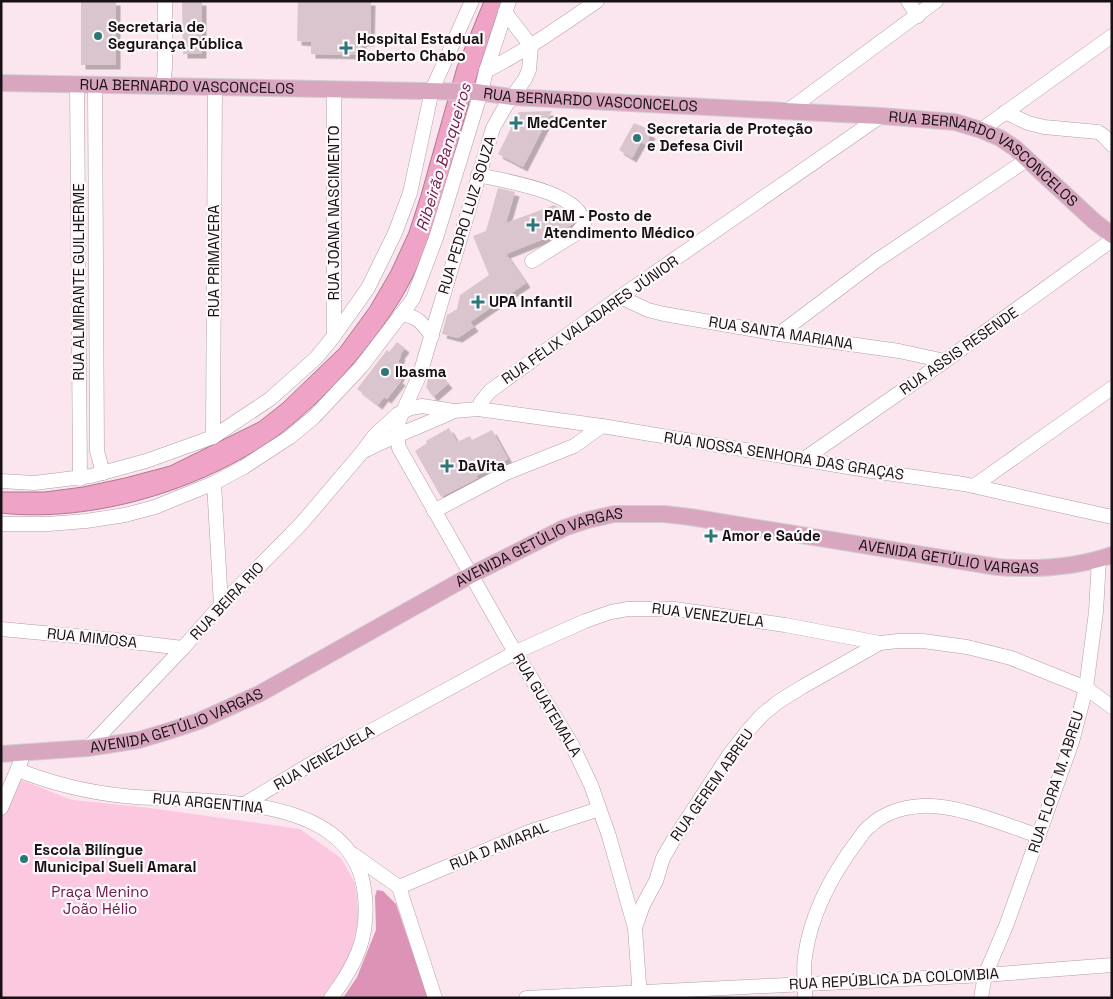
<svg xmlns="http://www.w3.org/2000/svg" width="1113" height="999" font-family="'Space Grotesk',sans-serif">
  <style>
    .green { fill: #fbc8df }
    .forest { fill: #dd93b6 }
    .water { fill: #efa3c7; stroke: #ae7791 }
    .building { fill: #dac5ce; filter: url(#shadow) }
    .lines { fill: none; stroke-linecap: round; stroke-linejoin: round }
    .minor-casing { stroke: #b19ea6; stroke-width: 15 }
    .major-casing { stroke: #d1cfd0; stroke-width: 18 }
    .minor { stroke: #fff; stroke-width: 14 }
    .major { stroke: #d9a6bf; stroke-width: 16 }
    .poi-dot { fill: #2d777a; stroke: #fdf8fa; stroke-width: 2 }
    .labels { text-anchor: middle; stroke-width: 4.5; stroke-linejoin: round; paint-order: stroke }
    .poi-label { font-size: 15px; font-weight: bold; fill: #171014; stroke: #fdf8fa; text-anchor: start }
    .street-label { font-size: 15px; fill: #171014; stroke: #fdf8fa }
    .park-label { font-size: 15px; fill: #6e174a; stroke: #fdf8fa }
    .water-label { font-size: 16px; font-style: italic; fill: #711a4c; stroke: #fdf8fa }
  </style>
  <defs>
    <filter id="shadow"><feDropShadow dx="4.5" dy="4.5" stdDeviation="0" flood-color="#0004"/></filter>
  </defs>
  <rect width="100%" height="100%" fill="#fbe6ef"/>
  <path class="green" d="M16 778 72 800 142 807 300 829 341 858 355 883 359 917 350 957 322 998H1V815Z"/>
  <path class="forest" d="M377 890 383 891 396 904 428 998H343L357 977 376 930 375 896Z"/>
  <path class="water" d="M484 1H502C485 49 470 97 457 145 443 193 431 245 407 288 379 339 323 403 276 437 201 490 93 523 1 513V492H45L83 487 125 478 170 466 259 422 283 403 340 348 370 307 391 271 409 232 421 195 457 67Z"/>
  <g class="building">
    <rect x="81" y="1" width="35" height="64"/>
    <path d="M182 1H202V54H183Z"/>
    <path d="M298 1H371L370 42H362V55L311 54V42L297 41Z"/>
    <path d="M552 111 523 167 498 154 519 112Z"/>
    <path d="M634 123 646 128 645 131 651 134 646 145 641 142 632 158 619 150Z"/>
    <path d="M498 188 515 192 506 223 554 205 565 211 572 218 574 223 561 232 506 254 526 283 470 322 474 327 458 338 442 334 447 315 457 309 460 295 489 275 473 236 486 231Z"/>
    <path d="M397 342 405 348 400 355 401 356 398 362 402 365 397 371 401 374 398 379 401 381 387 399 384 397 378 405 357 389 387 350 389 352Z"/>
    <path d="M430 371 435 376 439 373 448 384 433 397 426 387Z"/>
    <path d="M449 428 457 442 470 436 472 440 492 430 508 459 476 476 478 478 441 497 415 451 427 443 426 441Z"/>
  </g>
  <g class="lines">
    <defs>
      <g id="minor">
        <path d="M908 1 918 16"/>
        <path d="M505 12 531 46 529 70 525 79 505 107 493 128 420 374 399 420 397 435 399 448 508 640 572 745 591 785 609 836 635 928 640 998"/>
        <path d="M486 71C525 51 561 26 597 1"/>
        <path d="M77 84 80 479"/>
        <path d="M163 85 165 68V1"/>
        <path d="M95 86 97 451 103 473"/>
        <path d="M786 112 936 1"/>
        <path d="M1005 112 1028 123 1044 127 1098 132 1104 136 1112 145"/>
        <path d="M981 130 1112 36"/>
        <path d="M478 175C505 181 581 192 584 224L577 233 532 261"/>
        <path d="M620 297 648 310 664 314 779 334 899 351 945 361"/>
        <path d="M400 315C416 314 423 324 432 336"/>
        <path d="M779 334 876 261 1028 159"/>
        <path d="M334 336V89"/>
        <path d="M478 409 481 402 490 391 620 297 881 116"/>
        <path d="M213 437 215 86"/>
        <path d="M366 450C395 435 425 425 454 411"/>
        <path d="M804 459 945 361 1112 240"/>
        <path d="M1 481 34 483 91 476 146 461 213 437 270 399 316 358 334 336 368 288 395 233 410 193 432 90 472 1"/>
        <path d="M214 483 221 605"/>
        <path d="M974 486 1112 388"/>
        <path d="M434 511 506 473 574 446 602 426"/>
        <path d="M1 524H48L86 521 125 515 155 507 214 483 244 467 290 437 314 417 361 367 413 299 436 238 481 92 486 71 509 1"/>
        <path d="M1 629 107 639 183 648"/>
        <path d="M88 748 183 648 221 605 301 524 363 451 375 435 398 414 411 408 422 406 454 411 478 409 602 426 872 471 964 484 1112 517"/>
        <path d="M18 770C53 784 87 792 124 796 200 804 357 788 365 897 369 938 355 966 331 998"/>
        <path d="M246 803 314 762 516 652 585 621 611 612 628 609H675L785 625 880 643 898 641H923L967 647 1011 658 1086 688 1112 707"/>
        <path d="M1 808 21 761"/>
        <path d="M354 855 399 887 435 998"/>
        <path d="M399 887 529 832 599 809"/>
        <path d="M635 928 643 905 656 881 663 858 674 839 729 755 746 733 762 715 778 702 802 687 880 643"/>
        <path d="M526 998 985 975 1112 965"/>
        <path d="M805 998C805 984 803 970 805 956 811 914 833 873 858 840 862 835 865 829 870 826 884 813 903 807 922 806 957 804 1006 825 1039 836"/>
        <path d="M981 998 985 975 1006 926 1072 742 1086 688 1096 612 1099 559"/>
      </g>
      <g id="major">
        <path id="s1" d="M1 83 476 92 512 97 881 116 955 122 981 130 1000 138 1015 148 1094 221 1112 235"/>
        <path id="s2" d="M1 754 88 748 139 740 172 730 199 721 259 694 471 575 564 528 588 520 614 514H664L690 517 997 567C1037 570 1074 568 1112 555"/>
      </g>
    </defs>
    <use href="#minor" class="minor-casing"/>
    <use href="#major" class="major-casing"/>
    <use href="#minor" class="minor"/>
    <use href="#major" class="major"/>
  </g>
  <g class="poi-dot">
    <circle cx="98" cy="36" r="5"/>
    <path d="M343.5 40.5h5v5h5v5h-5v5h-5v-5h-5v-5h5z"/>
    <path d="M513.5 115.5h5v5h5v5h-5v5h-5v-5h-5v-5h5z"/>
    <circle cx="637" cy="138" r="5"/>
    <path d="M530.5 217.5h5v5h5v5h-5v5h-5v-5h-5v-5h5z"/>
    <path d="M475.5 294.5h5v5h5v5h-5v5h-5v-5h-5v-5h5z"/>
    <circle cx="385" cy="372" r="5"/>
    <path d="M444.5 458.5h5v5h5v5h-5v5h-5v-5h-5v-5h5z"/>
    <path d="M708.5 528.5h5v5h5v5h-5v5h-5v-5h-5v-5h5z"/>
    <circle cx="24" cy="859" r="5"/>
  </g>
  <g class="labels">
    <g class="poi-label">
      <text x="108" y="32">Secretaria de<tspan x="108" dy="17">Segurança Pública</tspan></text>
      <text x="357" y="44">Hospital Estadual<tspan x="357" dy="17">Roberto Chabo</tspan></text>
      <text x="527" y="128">MedCenter</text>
      <text x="647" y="134">Secretaria de Proteção<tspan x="647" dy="17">e Defesa Civil</tspan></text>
      <text x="544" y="221">PAM - Posto de<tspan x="544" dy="17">Atendimento Médico</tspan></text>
      <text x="489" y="307">UPA Infantil</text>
      <text x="395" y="377">Ibasma</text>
      <text x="458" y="471">DaVita</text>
      <text x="722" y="541">Amor e Saúde</text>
      <text x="34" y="855">Escola Bilíngue<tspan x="34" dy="17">Municipal Sueli Amaral</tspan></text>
    </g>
    <g class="street-label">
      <text dy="5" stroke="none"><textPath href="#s1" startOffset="186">RUA BERNARDO VASCONCELOS</textPath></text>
      <text dy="5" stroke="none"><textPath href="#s1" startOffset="590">RUA BERNARDO VASCONCELOS</textPath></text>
      <text dy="5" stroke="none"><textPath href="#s1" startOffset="996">RUA BERNARDO VASCONCELOS</textPath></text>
      <text transform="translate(334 213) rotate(-90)" y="5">RUA JOANA NASCIMENTO</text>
      <text transform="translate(467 215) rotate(-73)" y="5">RUA PEDRO LUIZ SOUZA</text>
      <text transform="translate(214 261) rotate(-90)" y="5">RUA PRIMAVERA</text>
      <text transform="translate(79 282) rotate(-90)" y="5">RUA ALMIRANTE GUILHERME</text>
      <text transform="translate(590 320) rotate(-35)" y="5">RUA FÉLIX VALADARES JÚNIOR</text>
      <text transform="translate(781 333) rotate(9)" y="5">RUA SANTA MARIANA</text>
      <text transform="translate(959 351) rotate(-35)" y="5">RUA ASSIS RESENDE</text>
      <text transform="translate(784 456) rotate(9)" y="5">RUA NOSSA SENHORA DAS GRAÇAS</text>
      <text dy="5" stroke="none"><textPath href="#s2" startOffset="585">AVENIDA GETÚLIO VARGAS</textPath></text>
      <text dy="5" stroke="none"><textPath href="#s2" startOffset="1005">AVENIDA GETÚLIO VARGAS</textPath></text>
      <text transform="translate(227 601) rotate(-47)" y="5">RUA BEIRA RIO</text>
      <text transform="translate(708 615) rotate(7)" y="5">RUA VENEZUELA</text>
      <text transform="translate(92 638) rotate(6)" y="5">RUA MIMOSA</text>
      <text transform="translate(547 705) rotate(59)" y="5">RUA GUATEMALA</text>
      <text dy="5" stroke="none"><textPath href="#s2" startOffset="180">AVENIDA GETÚLIO VARGAS</textPath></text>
      <text transform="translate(324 758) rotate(-30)" y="5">RUA VENEZUELA</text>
      <text transform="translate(1056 782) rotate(-72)" y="5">RUA FLORA M. ABREU</text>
      <text transform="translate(712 785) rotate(-55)" y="5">RUA GEREM ABREU</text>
      <text transform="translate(208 803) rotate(5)" y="5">RUA ARGENTINA</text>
      <text transform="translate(499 846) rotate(-22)" y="5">RUA D AMARAL</text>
      <text transform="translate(894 979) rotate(-3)" y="5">RUA REPÚBLICA DA COLOMBIA</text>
    </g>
    <g class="park-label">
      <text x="100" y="897">Praça Menino<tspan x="100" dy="17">João Hélio</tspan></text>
    </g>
    <g class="water-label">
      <text transform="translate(443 157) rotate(-73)" y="6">Ribeirão Banqueiros</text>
    </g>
  </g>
  <rect width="1113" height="999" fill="none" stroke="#171014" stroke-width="5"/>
</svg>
